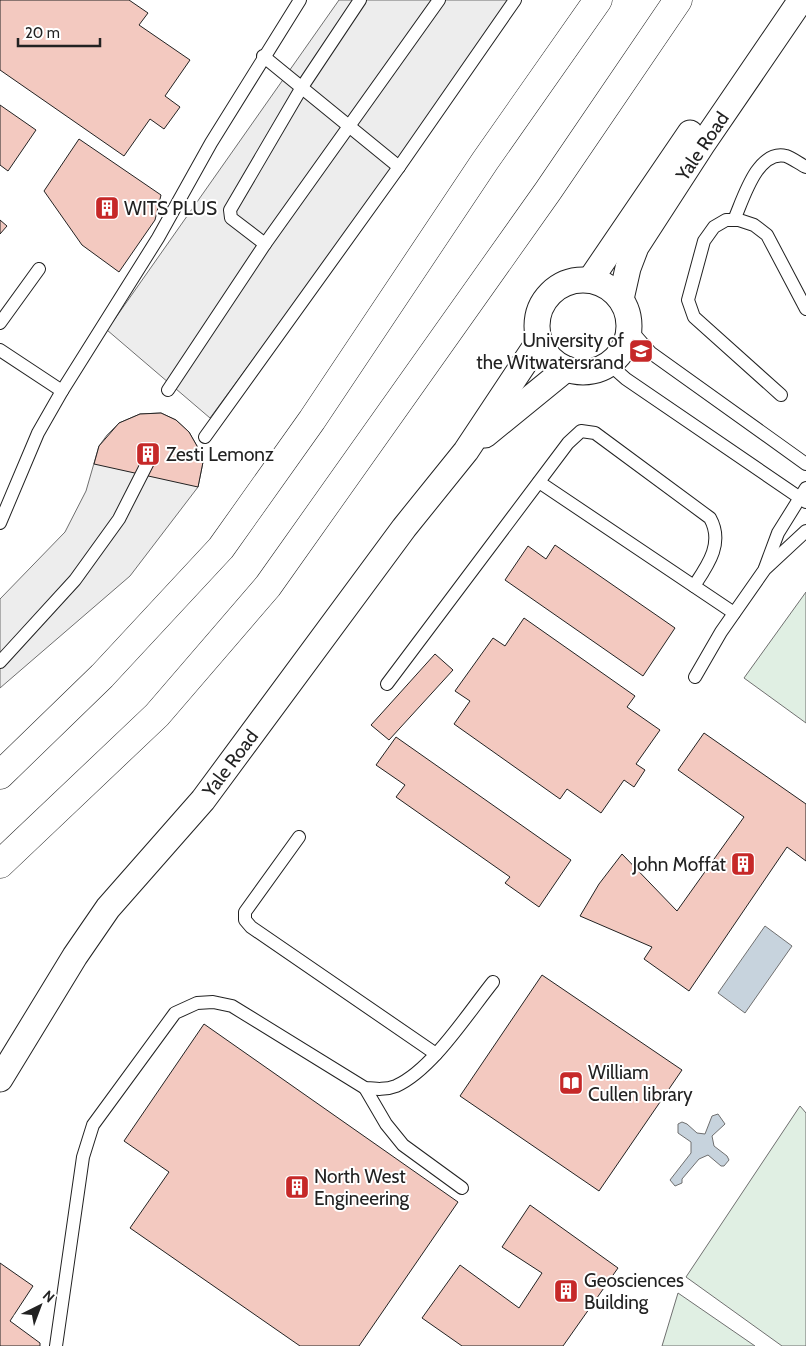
<svg xmlns="http://www.w3.org/2000/svg" width="806" height="1346" font-family="Cabin,sans-serif">
  <style>
    .green { fill: #e0efe3; stroke: #6f6f6f }
    .parking { fill: #ededed; stroke: #6f6f6f }
    .water { fill: #c7d3dd; stroke: #6f6f6f }
    .building { fill: #f3c9c0; stroke: #222 }
    .lines { fill: none; stroke-linecap: round; stroke-linejoin: round }
    .lane-casing { stroke: #222; stroke-width: 14 }
    .street-casing { stroke: #222; stroke-width: 27 }
    .highway-casing { stroke: #222; stroke-width: 29 }
    .lane { stroke: #fff; stroke-width: 12 }
    .street { stroke: #fff; stroke-width: 25 }
    .highway { stroke: #fff; stroke-width: 28 }
    .labels { text-anchor: middle; stroke-width: 4; stroke-linejoin: round; paint-order: stroke }
    .street-label { font-size: 19px; fill: #222; stroke: #fff }
    .poi-label { font-size: 19px; fill: #222; stroke: #fff; text-anchor: start }
  </style>
  <rect width="100%" height="100%" fill="#fff"/>
  <g class="green">
    <path d="M806 592V723L744 678Z"/>
    <path d="M800 1106 806 1113V1346H782L686 1277Z"/>
    <path d="M678 1293 755 1346H662Z"/>
  </g>
  <g class="parking">
    <path d="M339 0H517L210 418 107 330Z"/>
    <path d="M161 413 176 420 189 432 197 446 203 462 198 487 130 576 0 688V599L65 532 86 491 99 446 107 435 119 423 140 414Z"/>
  </g>
  <g class="water">
    <path d="M765 926 792 946 745 1013 718 993Z"/>
    <path d="M718 1114 725 1124 712 1136 714 1146 727 1156 729 1160 724 1166H721L708 1155 699 1159 682 1179V1183L675 1186 670 1180 691 1153V1142L678 1133V1124L682 1122 687 1124 697 1133 705 1134 712 1116Z"/>
  </g>
  <g class="building">
    <path d="M0 0H129L148 13 139 25 190 60 165 96 180 107 164 129 150 119 124 156 0 70Z"/>
    <path d="M0 105 36 130 8 171 0 165Z"/>
    <path d="M79 139 161 195 155 220 119 272 82 245 44 191Z"/>
    <path d="M0 220 7 226 0 234Z"/>
    <path d="M161 413 176 420 189 432 197 446 203 462 198 487 94 464 99 446 119 423 140 414Z"/>
    <path d="M555 545 675 628 643 676 505 580 528 546 546 559Z"/>
    <path d="M524 618 635 696 627 707 660 730 636 764 645 770 634 787 624 780 601 813 567 789 560 799 454 724 470 701 455 691 493 638 505 646Z"/>
    <path d="M435 654 453 670 389 740 371 725Z"/>
    <path d="M704 733 806 804V861L787 847 689 991 644 959 652 947 580 916 599 884 622 854 677 911 744 817 678 770Z"/>
    <path d="M396 737 571 860 539 907 505 883 510 877 396 797 405 785 376 765Z"/>
    <path d="M542 975 682 1070 599 1191 460 1096Z"/>
    <path d="M204 1024 458 1202 359 1346H300L130 1228 169 1172 124 1141Z"/>
    <path d="M530 1205 618 1268 563 1346H462L422 1318 460 1265 519 1308 542 1273 502 1247Z"/>
    <path d="M0 1263 33 1286 10 1321 40 1343V1346H0Z"/>
  </g>
  <g class="lines">
    <defs>
      <g id="lane">
        <path d="M263 56 399 167"/>
        <path d="M734 220C743 200 757 149 786 156 792 158 800 164 806 167"/>
        <path d="M265 244 231 218 230 210 302 87 360 0"/>
        <path d="M0 323 39 269"/>
        <path d="M629 328 651 353 806 464"/>
        <path d="M0 350 62 391"/>
        <path d="M609 364 626 379 806 502"/>
        <path d="M168 390 265 244 439 0"/>
        <path d="M781 395 694 317 688 300 704 241 714 227 726 220H739L754 225 767 235 806 309"/>
        <path d="M205 437 399 167 515 0"/>
        <path d="M539 482 734 613"/>
        <path d="M0 523 38 433 62 391 158 238 211 143 300 0"/>
        <path d="M765 568 778 533 806 488"/>
        <path d="M0 662 75 580 119 519 148 462"/>
        <path d="M695 677 721 632 765 569 806 531"/>
        <path d="M387 684 568 443 581 431 595 433 710 518C724 543 708 565 694 586"/>
        <path d="M299 837 245 912V920L251 927 436 1054"/>
        <path d="M365 1088 386 1124 403 1145 462 1188"/>
        <path d="M56 1346 83 1157 93 1125 175 1013 197 1003 213 1002 232 1006 365 1088C376 1089 386 1090 396 1086 432 1070 468 1013 493 982"/>
      </g>
      <g id="street">
        <path d="M590 280 690 133"/>
        <circle cx="583" cy="326" r="46"/>
        <path d="M621 299 628 268 636 247 702 145 801 0"/>
        <path d="M485 435 566 369"/>
        <path d="M0 1079 75 956 108 908 203 800 404 528 466 451 539 341"/>
      </g>
      <g id="highway">
        <path d="M0 775 102 676 221 548 312 420 485 161 598 0"/>
        <path d="M0 864 157 715 268 586 548 191 678 0"/>
      </g>
    </defs>
    <use href="#lane" class="lane-casing"/>
    <use href="#street" class="street-casing"/>
    <use href="#highway" class="highway-casing"/>
    <use href="#lane" class="lane"/>
    <use href="#street" class="street"/>
    <use href="#highway" class="highway"/>
  </g>
  <defs>
    <symbol id="building-square" viewBox="-11 -11 22 22"><rect x="-9" y="-9" width="18" height="18" rx="4" fill="#c62828" stroke="#fff"/><path d="M-4-6H4V6H1V3H-1V6H-4ZM-2.5-4.3h1.7v1.8h-1.7ZM.8-4.3h1.7v1.8H.8ZM-2.5-1h1.7V.8h-1.7ZM.8-1h1.7V.8H.8Z" fill="#fff"/></symbol>
    <symbol id="university-square" viewBox="-11 -11 22 22"><rect x="-9" y="-9" width="18" height="18" rx="4" fill="#c62828" stroke="#fff"/><path d="M0-5L7-2L0 1L-7-2ZM-4 1L0 2.5L4 1V4Q0 6-4 4Z" fill="#fff"/></symbol>
    <symbol id="library-square" viewBox="-11 -11 22 22"><rect x="-9" y="-9" width="18" height="18" rx="4" fill="#c62828" stroke="#fff"/><path d="M-6-4Q-3-5.5-.7-3.5V5Q-3 3-6 4ZM6-4Q3-5.5 .7-3.5V5Q3 3 6 4Z" fill="#fff"/></symbol>
  </defs>
  <g fill-rule="evenodd">
    <use href="#building-square" x="93" y="194" width="28" height="28"/>
    <use href="#university-square" x="627" y="337" width="28" height="28"/>
    <use href="#building-square" x="134" y="440" width="28" height="28"/>
    <use href="#building-square" x="729" y="850" width="28" height="28"/>
    <use href="#library-square" x="557" y="1069" width="28" height="28"/>
    <use href="#building-square" x="283" y="1173" width="28" height="28"/>
    <use href="#building-square" x="552" y="1277" width="28" height="28"/>
  </g>
  <g class="labels">
    <g class="street-label">
      <text transform="translate(702 146) rotate(-56)" y="7">Yale Road</text>
      <text transform="translate(230 763) rotate(-53)" y="7">Yale Road</text>
    </g>
    <g class="poi-label">
      <text x="124" y="215">WITS PLUS</text>
      <text x="624" y="347" text-anchor="end">University of<tspan x="624" dy="22">the Witwatersrand</tspan></text>
      <text x="166" y="461">Zesti Lemonz</text>
      <text x="726" y="871" text-anchor="end">John Moffat</text>
      <text x="588" y="1079">William<tspan x="588" dy="22">Cullen library</tspan></text>
      <text x="314" y="1183">North West<tspan x="314" dy="22">Engineering</tspan></text>
      <text x="584" y="1287">Geosciences<tspan x="584" dy="22">Building</tspan></text>
    </g>
  </g>
  <g transform="translate(40 1306) rotate(42)" stroke="#ffffff" stroke-width="4" paint-order="stroke">
  <path d="M0-4L9 19L0 12L-9 19Z" fill="#222222"/>
  <text y="-8" font-size="14" font-weight="bold" text-anchor="middle" fill="#222222">N</text>
  </g>
  <path d="M18 38v8h82v-8" fill="none" stroke="#222222" stroke-width="2.5"/>
  <text x="25" y="38" font-size="15" fill="#222222" stroke="#ffffff" stroke-width="4" paint-order="stroke">20 m</text>
</svg>
